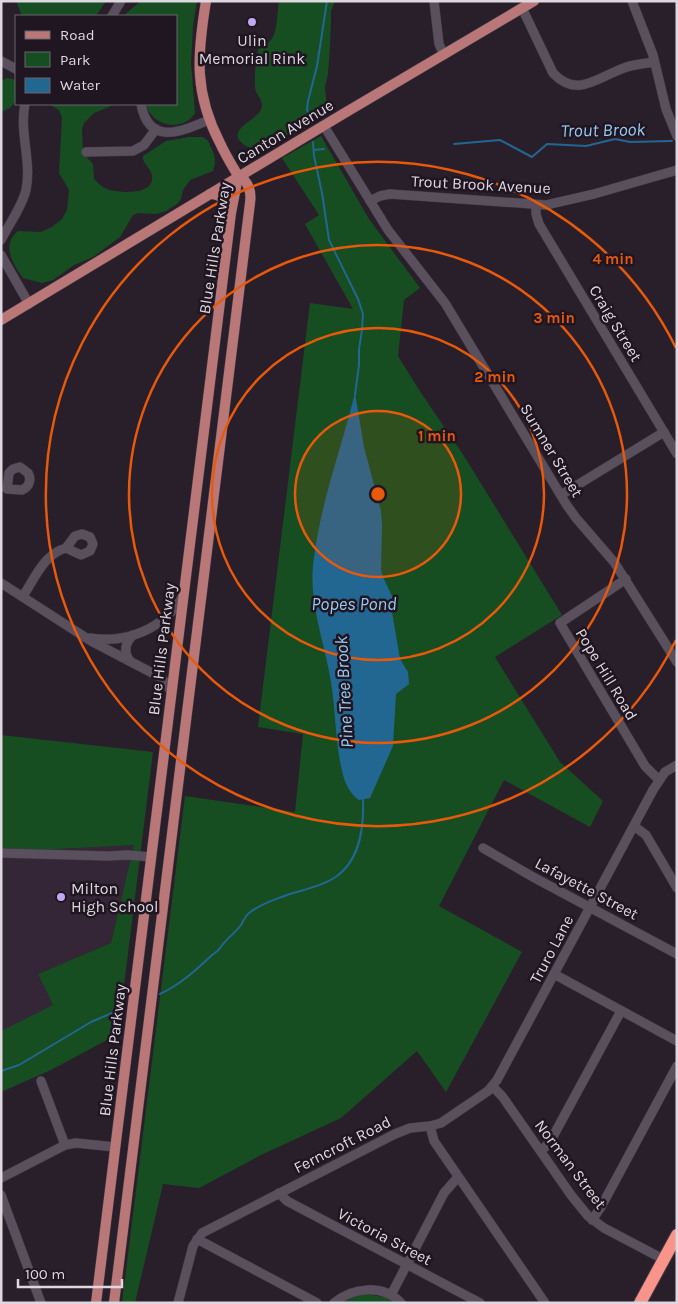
<svg xmlns="http://www.w3.org/2000/svg" width="678" height="1304" font-family="Karla,sans-serif">
  <style>
    .built { fill: #352637 }
    .green { fill: #164e22 }
    .water { fill: #226692 }
    .lines { fill: none; stroke-linecap: round; stroke-linejoin: round }
    .stream { stroke: #226692; stroke-width: 2 }
    .minor-casing { stroke: #433a45; stroke-width: 10 }
    .major-casing { stroke: #433a45; stroke-width: 11 }
    .highway-casing { stroke: #433a45; stroke-width: 14 }
    .minor { stroke: #5a4f5d; stroke-width: 9 }
    .major { stroke: #b97877; stroke-width: 10 }
    .highway { stroke: #f89489; stroke-width: 12 }
    .ring { fill: none; stroke: #e8590c; stroke-width: 2.5 }
    .poi-dot { fill: #c3a7f2; stroke: #1f1621; stroke-width: 2 }
    .labels { text-anchor: middle; stroke-width: 5; stroke-linejoin: round; paint-order: stroke }
    .poi-label { font-size: 16px; fill: #ded7df; stroke: #1f1621 }
    .street-label { font-size: 16px; fill: #ded7df; stroke: #1f1621 }
    .water-label { font-size: 18px; font-style: italic; fill: #97caf1; stroke: #1f1621 }
    .centre { fill: #e8590c; stroke: #1f1621; stroke-width: 2.5 }
    .ring-label { font-size: 15px; text-anchor: middle; font-weight: bold; fill: #e8590c; stroke: #1f1621; stroke-width: 5; stroke-linejoin: round; paint-order: stroke }
  </style>
  <rect width="100%" height="100%" fill="#291f2b"/>
  <path class="built" d="M134 845 111 943 38 974 53 1005 1 1031V852Z"/>
  <g class="green">
    <path d="M16 1H106L96 16H22Z"/>
    <path d="M141 1H197L193 26 191 63 195 113C183 133 151 126 146 104H176V16H123Z"/>
    <path d="M279 1H335L331 11C331 31 330 51 328 72 328 77 326 82 325 87 325 95 328 101 325 109 321 117 310 119 303 124 289 133 263 157 246 146 243 144 239 141 238 138 234 125 261 119 262 106 262 100 259 97 256 92 253 84 256 56 259 48 263 45 267 44 270 41 278 34 277 11 279 1Z"/>
    <path d="M7 78 16 80V101L10 108 1 112V81Z"/>
    <path d="M49 104H116L94 113 84 123 82 129 83 153 93 164 94 179C99 184 103 188 110 190 121 193 155 195 152 176 151 169 145 165 143 159V156L166 141 189 137H203L208 141 214 154 215 163 213 171 190 180 183 190 181 199 177 204 166 211 156 214 139 213 133 215 120 237 93 257 74 265 53 280 42 283 23 278C13 264 1 245 18 231L41 232 52 227 62 219 67 210 69 190 59 173 62 118 59 110Z"/>
    <path d="M321 136 369 219 420 288 404 300 398 356 421 393 464 456 562 615 495 657 560 762 603 801 590 827 504 780 439 906 522 952 446 1092 417 1051 341 1118 261 1155 199 1188 163 1184 135 1303H122L185 796 295 812 303 734 258 727 310 303 353 309 305 224 319 215 282 158Z"/>
    <path d="M1 735 153 752 118 1034 51 1070 1 1092V1031L53 1005 38 974 111 943 134 845 1 852Z"/>
    <path d="M366 1294 384 1297 395 1303H341L356 1296Z"/>
  </g>
  <path class="water" d="M355 393 364 447 381 511 382 526 381 570 383 577 392 596V612L400 659 408 672 409 684 396 694 393 746 370 798 359 800C352 796 345 784 343 775 335 744 336 713 331 682 325 644 309 604 313 566 319 507 341 450 355 393Z"/>
  <g class="lines">
    <g class="stream">
      <path d="M312 122 307 110 308 101 317 66 327 1"/>
      <path d="M313 142 314 156 322 193 329 240 358 299 363 314 362 330 359 349V365L355 395"/>
      <path d="M454 144 500 140 532 157 547 144 586 146 615 139 630 142 672 141"/>
      <path d="M314 150 324 149"/>
      <path d="M160 994C181 984 195 971 212 955 215 953 218 951 220 948 226 939 235 933 241 925 244 920 245 916 249 913 260 904 274 900 287 895 303 890 323 886 337 876 361 858 364 826 363 799"/>
      <path d="M1 1071 19 1065 91 1022 119 1010"/>
    </g>
    <defs>
      <g id="minor">
        <path d="M434 1 439 44 444 55"/>
        <path d="M632 1 653 55 666 109 677 136"/>
        <path d="M522 8 553 73C577 99 598 77 624 68 634 64 644 64 654 62"/>
        <path d="M112 16 121 1"/>
        <path d="M1 61 16 69"/>
        <path d="M141 104C149 147 182 131 209 120"/>
        <path d="M324 126 388 230 445 303 566 504 576 518 614 562 677 662"/>
        <path d="M86 152 133 151 144 145 156 129"/>
        <path d="M370 201 380 196 390 194 546 205 594 194 677 170"/>
        <path d="M536 205V214L539 224 677 454"/>
        <path d="M1 240C9 224 22 207 26 190 32 162 19 132 25 104"/>
        <path d="M1 255 29 304"/>
        <path d="M20 467 28 473C32 480 29 487 22 490L7 489 9 473 13 469Z"/>
        <path d="M561 495 664 432"/>
        <path d="M82 534 90 537 93 544 90 551 81 555 66 548 75 536Z"/>
        <path d="M626 579 560 623 645 766 659 780"/>
        <path d="M1 583 91 641 160 677 166 683 171 691"/>
        <path d="M23 596C35 578 44 554 66 548"/>
        <path d="M90 638C126 644 164 629 183 596"/>
        <path d="M130 661C123 652 125 643 133 635"/>
        <path d="M634 826 646 835 677 888"/>
        <path d="M483 848 533 877 677 954"/>
        <path d="M1 853 108 856 128 855 151 857"/>
        <path d="M554 974 677 1041"/>
        <path d="M41 1081 65 1145"/>
        <path d="M493 1087 502 1096 571 1195 588 1216 604 1228 663 1259"/>
        <path d="M430 1126 434 1141 545 1303"/>
        <path d="M541 1151 550 1142 621 1011"/>
        <path d="M1 1178 65 1145 76 1143 115 1147"/>
        <path d="M279 1193 287 1201 480 1303"/>
        <path d="M1 1195 41 1303"/>
        <path d="M592 1220 601 1207 677 1066"/>
        <path d="M197 1239 317 1303"/>
        <path d="M391 1295 444 1193 458 1177"/>
        <path d="M178 1303 193 1246 202 1233 395 1134 410 1128 430 1126 441 1123 488 1091 497 1080 653 790 665 772 677 765"/>
        <path d="M334 1303C353 1287 383 1284 401 1303"/>
      </g>
      <g id="major">
        <path d="M210 194C222 194 228 201 231 212"/>
        <path d="M1 320 343 114 534 1"/>
        <path d="M96 1303 231 213 238 177"/>
        <path d="M114 1303 250 203C251 196 250 187 245 181 243 178 239 177 237 174 231 164 225 154 220 143 194 93 197 56 206 1"/>
      </g>
      <path id="highway" d="M640 1303 677 1235"/>
    </defs>
    <use href="#minor" class="minor-casing"/>
    <use href="#major" class="major-casing"/>
    <use href="#highway" class="highway-casing"/>
    <use href="#minor" class="minor"/>
    <use href="#major" class="major"/>
    <use href="#highway" class="highway"/>
  </g>
  <circle cx="378" cy="494" r="83" fill="#e8590c" fill-opacity=".12"/>
  <g class="ring">
    <circle cx="378" cy="494" r="83"/>
    <circle cx="378" cy="494" r="166"/>
    <circle cx="378" cy="494" r="249"/>
    <path d="M676 640A332 332 0 1 1 676 348"/>
  </g>
  <g class="poi-dot">
    <circle cx="252" cy="22" r="5"/>
    <circle cx="61" cy="897" r="5"/>
  </g>
  <g class="labels">
    <g class="poi-label">
      <text x="252" y="46">Ulin<tspan x="252" dy="18">Memorial Rink</tspan></text>
      <text x="71" y="894" text-anchor="start">Milton<tspan x="71" dy="18">High School</tspan></text>
    </g>
    <g class="street-label">
      <text transform="translate(285 131) rotate(-31)" y="6">Canton Avenue</text>
      <text transform="translate(481 184) rotate(3)" y="6">Trout Brook Avenue</text>
      <text transform="translate(214 248) rotate(-81)" y="6">Blue Hills Parkway</text>
      <text transform="translate(616 323) rotate(59)" y="6">Craig Street</text>
      <text transform="translate(552 450) rotate(59)" y="6">Sumner Street</text>
      <text transform="translate(161 649) rotate(-83)" y="6">Blue Hills Parkway</text>
      <text transform="translate(607 674) rotate(59)" y="6">Pope Hill Road</text>
      <text transform="translate(587 888) rotate(28)" y="6">Lafayette Street</text>
      <text transform="translate(551 949) rotate(-62)" y="6">Truro Lane</text>
      <text transform="translate(112 1050) rotate(-83)" y="6">Blue Hills Parkway</text>
      <text transform="translate(342 1144) rotate(-27)" y="6">Ferncroft Road</text>
      <text transform="translate(571 1164) rotate(53)" y="6">Norman Street</text>
      <text transform="translate(385 1236) rotate(28)" y="6">Victoria Street</text>
    </g>
    <g class="water-label">
      <text transform="translate(603 130) rotate(-1)" y="6">Trout Brook</text>
      <text x="354" y="610">Popes Pond</text>
      <text transform="translate(344 692) rotate(-93)" y="6">Pine Tree Brook</text>
    </g>
  </g>
  <circle cx="378" cy="494" r="8" class="centre"/>
  <g class="ring-label">
    <text x="613" y="264">4 min</text>
    <text x="554" y="323">3 min</text>
    <text x="495" y="382">2 min</text>
    <text x="437" y="441">1 min</text>
  </g>
  <rect width="678" height="1304" fill="none" stroke="#ded7df" stroke-width="5"/>
  <rect x="15" y="15" width="162" height="90" fill="#1f1621" stroke="#6b636d"/>
  <rect x="25" y="31" width="25" height="8" fill="#b97877" stroke="#6b636d"/>
  <text x="60" y="40" font-size="15" fill="#ded7df">Road</text>
  <rect x="25" y="52" width="25" height="15" fill="#164e22" stroke="#6b636d"/>
  <text x="60" y="65" font-size="15" fill="#ded7df">Park</text>
  <rect x="25" y="78" width="25" height="15" fill="#226692" stroke="#6b636d"/>
  <text x="60" y="90" font-size="15" fill="#ded7df">Water</text>
  <path d="M18 1279v8h104v-8" fill="none" stroke="#ded7df" stroke-width="2.5"/>
  <text x="25" y="1279" font-size="15" fill="#ded7df" stroke="#1f1621" stroke-width="4" paint-order="stroke">100 m</text>
</svg>
